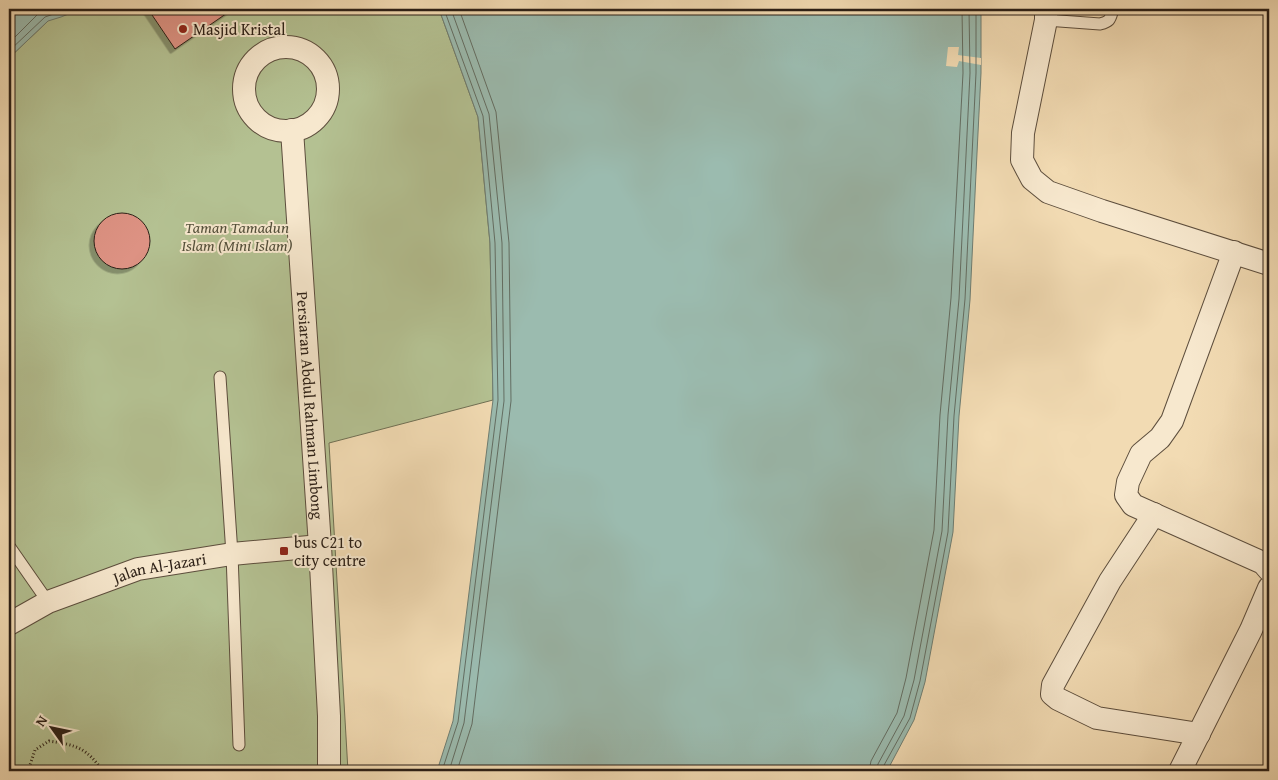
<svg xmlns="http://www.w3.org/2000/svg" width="1278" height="780" font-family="'Gentium Book Plus',serif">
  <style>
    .green { fill: #b4c192; stroke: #707054 }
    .water { fill: #9bbbaf; stroke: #6e7d72 }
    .pier { fill: #f2dbb3 }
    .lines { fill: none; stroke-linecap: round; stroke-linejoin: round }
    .shore { stroke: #636d62; stroke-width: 1 }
    .building { fill: #dd9283; stroke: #2b1f16; filter: url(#shadow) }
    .lane-casing { stroke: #5d4e3d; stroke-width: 13 }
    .street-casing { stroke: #5d4e3d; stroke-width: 24 }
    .path { stroke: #2b1f16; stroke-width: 3; stroke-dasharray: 1 2.5; stroke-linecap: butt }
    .lane { stroke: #f7e8ce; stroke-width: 11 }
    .street { stroke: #f7e8ce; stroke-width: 22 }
    .poi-dot { fill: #8f2418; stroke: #f7e8ce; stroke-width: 2 }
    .labels { text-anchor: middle; stroke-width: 4; stroke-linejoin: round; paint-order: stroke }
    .poi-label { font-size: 16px; fill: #2b1f16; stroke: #f7e8ce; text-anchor: start }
    .park-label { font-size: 16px; font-style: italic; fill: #54503b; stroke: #f7e8ce }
    .street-label { font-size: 16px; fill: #2b1f16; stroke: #f7e8ce }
  </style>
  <defs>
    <filter id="shadow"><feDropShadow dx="-4.5" dy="4.5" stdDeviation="0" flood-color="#0004"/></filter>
  </defs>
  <rect width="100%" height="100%" fill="#f2dbb3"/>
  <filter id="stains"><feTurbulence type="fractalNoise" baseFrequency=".004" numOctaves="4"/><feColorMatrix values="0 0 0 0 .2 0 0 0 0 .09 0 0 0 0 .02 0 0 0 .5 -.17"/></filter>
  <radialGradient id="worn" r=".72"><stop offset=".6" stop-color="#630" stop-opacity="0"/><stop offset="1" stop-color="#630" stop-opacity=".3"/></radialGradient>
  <path class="green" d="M40 9H439L478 117 490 243 493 400 329 443 348 771H9V58L48 21Z"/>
  <g class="water">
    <path d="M9 9H81L61 17 48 21 9 58Z"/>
    <path d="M439 9H981V73L976 173 970 300 959 416 953 532 925 682 914 720 887 771H437L453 721 493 400 490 243 478 117Z"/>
  </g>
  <path class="pier" d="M948 47H959L958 55 981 58V65L959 61 957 67 946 66Z"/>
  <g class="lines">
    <g class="shore">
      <path d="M9 43 40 12 48 9"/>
      <path d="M9 51 45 17 68 9"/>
      <path d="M442 771 458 722 498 400 495 243 483 116 444 9"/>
      <path d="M449 771 464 723 504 401 502 243 489 114 451 9"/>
      <path d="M457 771 472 724 511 401 509 243 496 112 459 9"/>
      <path d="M869 771 871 761 897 713 906 678 934 530 940 415 951 298 963 73 962 9"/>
      <path d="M876 771 878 764 904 716 914 680 942 531 948 415 959 299 970 73 969 9"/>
      <path d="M883 771V767L910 718 920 681 948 532 954 416 965 299 976 73V9"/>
    </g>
  </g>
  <g class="building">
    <path d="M148 9H233L175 49Z"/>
    <circle cx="122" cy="241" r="28"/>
  </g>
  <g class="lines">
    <defs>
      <g id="lane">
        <path d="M1046 20 1100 24C1111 21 1110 19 1113 9"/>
        <path d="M220 377 232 554 239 745"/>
        <path d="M9 546 48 602"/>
      </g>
      <g id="street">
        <path d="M1046 9V20L1023 133 1022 160 1032 179 1048 192 1102 211 1269 264"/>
        <circle cx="286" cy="89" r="42"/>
        <path id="s1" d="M292 130 320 546 329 716V771"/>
        <path d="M1234 252 1172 421 1160 438 1141 454 1128 482 1126 495 1133 505 1263 563 1269 570"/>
        <path d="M1154 514 1110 581 1053 685 1052 694 1058 699 1097 718 1199 734"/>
        <path id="s2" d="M9 624 48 602 138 569 232 554 320 546"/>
        <path d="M1180 771 1251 630 1269 588"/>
      </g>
    </defs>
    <use href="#lane" class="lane-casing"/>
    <use href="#street" class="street-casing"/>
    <g class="path">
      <path d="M28 771 35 750 49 741C77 745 86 748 103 771"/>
      <path d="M178 771 200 767 213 771"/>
    </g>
    <use href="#lane" class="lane"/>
    <use href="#street" class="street"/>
  </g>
  <g class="poi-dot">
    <circle cx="183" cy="29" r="5"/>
    <rect x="279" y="546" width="10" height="10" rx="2.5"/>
  </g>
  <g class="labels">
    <g class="poi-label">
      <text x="193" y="35">Masjid Kristal</text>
      <text x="294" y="548">bus C21 to<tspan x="294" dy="18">city centre</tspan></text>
    </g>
    <g class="park-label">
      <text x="237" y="233">Taman Tamadun<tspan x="237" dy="18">Islam (Mini Islam)</tspan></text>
    </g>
    <g class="street-label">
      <text dy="6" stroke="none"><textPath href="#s1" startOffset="276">Persiaran Abdul Rahman Limbong</textPath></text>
      <text dy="6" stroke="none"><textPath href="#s2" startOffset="162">Jalan Al-Jazari</textPath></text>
    </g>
  </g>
  <rect width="1278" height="780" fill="none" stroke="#f2dbb3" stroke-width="30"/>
  <rect x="10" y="10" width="1258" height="760" fill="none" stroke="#2b1f16" stroke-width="2.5"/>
  <rect x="15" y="15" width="1248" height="750" fill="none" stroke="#2b1f16"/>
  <g transform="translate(52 728) rotate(303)" stroke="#f7e8ce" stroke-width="4" paint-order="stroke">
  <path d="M0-4L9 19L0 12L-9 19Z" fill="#2b1f16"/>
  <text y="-8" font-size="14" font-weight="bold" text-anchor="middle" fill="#2b1f16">N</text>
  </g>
  <rect width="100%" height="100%" filter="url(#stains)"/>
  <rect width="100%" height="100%" fill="url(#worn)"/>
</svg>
